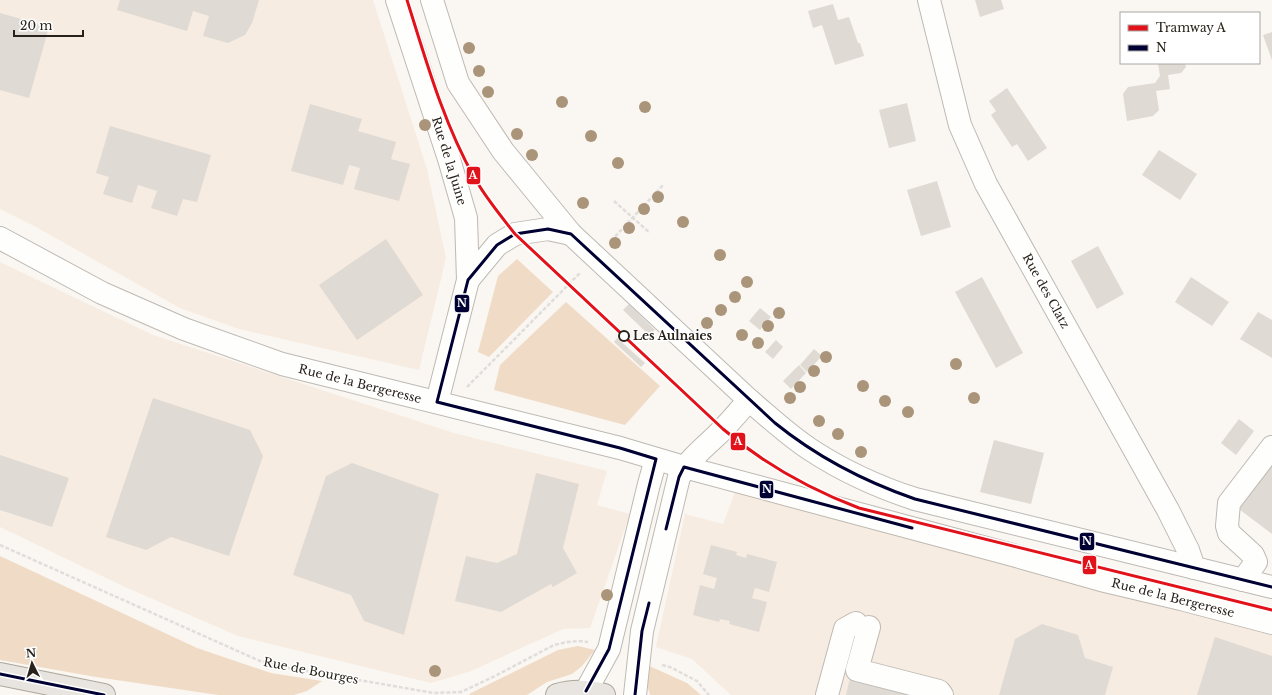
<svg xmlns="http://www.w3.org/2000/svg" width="1272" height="695" font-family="'Libre Baskerville',serif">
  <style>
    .built { fill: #f7ece1 }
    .green { fill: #f0dcc6 }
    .building { fill: #dfdad4 }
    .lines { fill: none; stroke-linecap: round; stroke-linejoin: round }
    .minor-casing { stroke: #beb9b3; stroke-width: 24 }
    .major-casing { stroke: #aca69b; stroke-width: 24 }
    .path { stroke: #e0dedd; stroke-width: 2.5; stroke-dasharray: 4 2; stroke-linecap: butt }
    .minor { stroke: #fefefd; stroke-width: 22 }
    .major { stroke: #e8e5e0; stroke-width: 22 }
    .bus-1-casing { stroke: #fff; stroke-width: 6 }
    .bus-1 { stroke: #003; stroke-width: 3 }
    .tram-1-casing { stroke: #fff; stroke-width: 6 }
    .tram-1 { stroke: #e2121a; stroke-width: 3 }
    .tree { fill: #aa957a }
    .stop-dot { fill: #fff; stroke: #29221a; stroke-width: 2 }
    .labels { text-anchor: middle; stroke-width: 3; stroke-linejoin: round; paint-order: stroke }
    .street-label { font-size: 12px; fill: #29221a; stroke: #fff }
    .stop-label { font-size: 12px; font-weight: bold; fill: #29221a; stroke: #fff; text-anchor: start }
    .line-badge { stroke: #fff; stroke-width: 1.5 }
    .badge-label { font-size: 11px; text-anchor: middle; font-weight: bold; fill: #fff }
  </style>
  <rect width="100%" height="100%" fill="#faf6f1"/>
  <g class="built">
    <path d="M0 0H373L427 169 446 258 419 370 239 329 180 308 36 227 0 209Z"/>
    <path d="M0 262 153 335 454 433 607 471 597 505 630 514 590 628 563 629 471 671 431 683 238 636 125 587 0 527Z"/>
    <path d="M735 492 1272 633V695H731L692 659 656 647 685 514 723 524Z"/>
  </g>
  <g class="green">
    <path d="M517 259 553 292 489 357 478 352 498 276Z"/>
    <path d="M566 302 660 386 625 425 494 390 500 365Z"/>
    <path d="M0 556 197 648 271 673 322 681 307 691 294 695H218L96 677 0 660Z"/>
    <path d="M578 646 595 650 582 666 572 674 547 682 527 695H469L471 693 558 650Z"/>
    <path d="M645 664 687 683 701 695H650L645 678Z"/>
  </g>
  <g class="building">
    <path d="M120 0H259L252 23 245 35 228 43 203 36 209 16 193 11 187 31 117 10Z"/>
    <path d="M975 0H1001L1004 9 980 17Z"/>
    <path d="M833 4 838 20 849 17 858 43H860L864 56 835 65 822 25 813 28 808 11Z"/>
    <path d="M0 13 49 27 29 98 0 90Z"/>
    <path d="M1272 32V60L1263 35Z"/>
    <path d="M1158 63H1185L1186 67 1181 73 1168 75 1170 89 1156 91 1159 110 1153 116 1127 121 1123 94 1128 87 1155 83 1160 76Z"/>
    <path d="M1007 88 1047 148 1028 161 1017 144 1012 147 991 115 996 111 989 101Z"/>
    <path d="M907 103 916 141 889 148 879 110Z"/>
    <path d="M310 104 362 119 358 131 396 142 391 159 410 164 399 201 354 189 360 168 349 165 343 185 291 171Z"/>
    <path d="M110 126 211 155 197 202 183 199 177 216 151 208 157 191 138 185 132 203 103 194 109 177 96 173Z"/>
    <path d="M1159 150 1197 174 1180 200 1142 175Z"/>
    <path d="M937 181 951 227 921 236 907 190Z"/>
    <path d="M386 239 423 295 357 340 319 285Z"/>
    <path d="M1098 246 1124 294 1097 309 1071 261Z"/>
    <path d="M982 277 1023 353 996 368 955 292Z"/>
    <path d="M1191 277 1229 302 1212 326 1175 302Z"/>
    <path d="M629 304 655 330 649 335 623 310Z"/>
    <path d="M760 308 771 317 760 330 749 321Z"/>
    <path d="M1258 312 1272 320V358L1240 339Z"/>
    <path d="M617 338 645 363 641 367 614 342Z"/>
    <path d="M776 340 783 347 773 359 765 352Z"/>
    <path d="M814 349 822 356 807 372 800 365Z"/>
    <path d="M799 365 806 373 791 389 783 381Z"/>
    <path d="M153 398 250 430 263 456 229 556 171 537 146 550 106 537Z"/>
    <path d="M1239 419 1254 431 1236 455 1221 443Z"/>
    <path d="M994 440 1044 453 1031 504 980 492Z"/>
    <path d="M0 455 69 478 52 527 0 510Z"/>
    <path d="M352 463 439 494 404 635 364 621 351 595 293 575 326 476Z"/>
    <path d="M1272 465V534L1239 509Z"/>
    <path d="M536 473 579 484 563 548 577 573 553 587 551 584 501 612 455 601 466 556 497 563 517 554Z"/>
    <path d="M711 545 737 552 736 555 746 558 747 554 777 562 769 592 755 588 752 598 767 602 759 632 729 624 730 621 720 619 719 622 693 615 700 585 714 589 717 578 703 574Z"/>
    <path d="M1042 624 1078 635 1085 658 1113 667 1105 695H999L1015 639Z"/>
    <path d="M1215 637 1272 656V695H1197Z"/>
    <path d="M851 674 931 695H846Z"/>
  </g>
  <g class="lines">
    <defs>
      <g id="minor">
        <path d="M397 0 449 159 466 218 468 280 437 402"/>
        <path d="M432 0 458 83 503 151 571 234 749 400C769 417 789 436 811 450 843 471 878 487 915 499L1272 587"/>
        <path d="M929 0 960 125 986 184 1168 510 1188 550 1194 568"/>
        <path d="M0 238 102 293 184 329 282 364 620 448 684 467 1016 556 1101 580 1181 599 1272 623"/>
        <path d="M468 280 497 245 515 234 548 229 571 234"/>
        <path d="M1243 580 1256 562 1253 555 1229 533 1227 526 1229 503 1272 447"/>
        <path d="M869 627 857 670 939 691 942 695"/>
        <path d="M586 691 609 649 649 484 656 459"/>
        <path d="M635 695 642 631 679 477C688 461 701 450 715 437 727 426 738 412 749 400"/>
        <path d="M827 695 845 629 856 623"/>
      </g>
      <g id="major">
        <path d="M0 674 104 695"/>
        <path d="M557 695C573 690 588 691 604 695"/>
      </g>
    </defs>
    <use href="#minor" class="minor-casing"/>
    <use href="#major" class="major-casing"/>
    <g class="path">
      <path d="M614 201 650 233"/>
      <path d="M611 241 664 184"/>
      <path d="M467 387 581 272"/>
      <path d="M0 545 260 661 283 667 434 693 461 692 493 677 554 645 567 642 579 641 588 642"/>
      <path d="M662 665 670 667 697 681 709 695"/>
    </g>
    <use href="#minor" class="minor"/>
    <use href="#major" class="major"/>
    <defs>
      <g id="bus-1">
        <path d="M666 529 679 477 684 467 912 528"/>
        <path d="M0 674 104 695"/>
        <path d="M586 691 609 649 656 459 620 448 437 402 468 280 497 245 515 234 548 229 571 234 775 423C817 457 863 481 915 499L1272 587"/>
        <path d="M635 695 642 631 649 603"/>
      </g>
    </defs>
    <use href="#bus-1" class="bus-1-casing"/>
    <use href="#bus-1" class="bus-1"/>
    <defs>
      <path id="tram-1" d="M407 0C426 60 443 122 474 177 485 197 501 216 515 234L723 429C764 464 809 489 859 508L1272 610"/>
    </defs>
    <use href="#tram-1" class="tram-1-casing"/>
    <use href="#tram-1" class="tram-1"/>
  </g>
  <g class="tree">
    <circle cx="469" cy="48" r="6"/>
    <circle cx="479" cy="71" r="6"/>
    <circle cx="488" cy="92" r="6"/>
    <circle cx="562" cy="102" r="6"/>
    <circle cx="645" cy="107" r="6"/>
    <circle cx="425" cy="125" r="6"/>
    <circle cx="517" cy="134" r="6"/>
    <circle cx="591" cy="136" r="6"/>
    <circle cx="532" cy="155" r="6"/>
    <circle cx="618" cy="163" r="6"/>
    <circle cx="658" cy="197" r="6"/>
    <circle cx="583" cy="203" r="6"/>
    <circle cx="644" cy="209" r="6"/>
    <circle cx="683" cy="222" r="6"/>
    <circle cx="629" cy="228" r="6"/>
    <circle cx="615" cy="243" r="6"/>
    <circle cx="720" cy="255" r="6"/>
    <circle cx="747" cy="282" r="6"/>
    <circle cx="735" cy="297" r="6"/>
    <circle cx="721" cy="310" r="6"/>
    <circle cx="779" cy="313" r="6"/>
    <circle cx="707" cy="323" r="6"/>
    <circle cx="768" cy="326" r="6"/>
    <circle cx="742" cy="335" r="6"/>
    <circle cx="758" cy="343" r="6"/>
    <circle cx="826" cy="357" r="6"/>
    <circle cx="956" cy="364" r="6"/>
    <circle cx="814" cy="371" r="6"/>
    <circle cx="863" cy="386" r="6"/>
    <circle cx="800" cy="387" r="6"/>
    <circle cx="790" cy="398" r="6"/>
    <circle cx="974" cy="398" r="6"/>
    <circle cx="885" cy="401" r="6"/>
    <circle cx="908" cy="412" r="6"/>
    <circle cx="819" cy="421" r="6"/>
    <circle cx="838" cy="434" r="6"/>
    <circle cx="861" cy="452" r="6"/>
    <circle cx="607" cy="595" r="6"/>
    <circle cx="435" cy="671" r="6"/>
  </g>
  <circle class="stop-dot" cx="624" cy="336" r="5"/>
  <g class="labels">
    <g class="street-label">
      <text transform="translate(449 161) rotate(73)" y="4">Rue de la Juine</text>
      <text transform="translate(1046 291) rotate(61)" y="4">Rue des Clatz</text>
      <text transform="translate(360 384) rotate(14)" y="4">Rue de la Bergeresse</text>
      <text transform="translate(1173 598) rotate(14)" y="4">Rue de la Bergeresse</text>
      <text transform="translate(311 671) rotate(11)" y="4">Rue de Bourges</text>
    </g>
    <g class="stop-label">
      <text x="633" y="340">Les Aulnaies</text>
    </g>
  </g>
  <g class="line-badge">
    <rect x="466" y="166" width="15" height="19" rx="4" fill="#e2121a"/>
    <rect x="454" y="294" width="16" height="19" rx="4" fill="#003"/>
    <rect x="730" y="432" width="16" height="19" rx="4" fill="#e2121a"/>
    <rect x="759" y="480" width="15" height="19" rx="4" fill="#003"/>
    <rect x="1079" y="532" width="16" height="19" rx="4" fill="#003"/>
    <rect x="1082" y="555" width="15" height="20" rx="4" fill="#e2121a"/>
  </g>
  <g class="badge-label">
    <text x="473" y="179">A</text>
    <text x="462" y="307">N</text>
    <text x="738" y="445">A</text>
    <text x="767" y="493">N</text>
    <text x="1087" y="545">N</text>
    <text x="1089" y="569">A</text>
  </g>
  <rect x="1120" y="12" width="140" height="52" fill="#ffffff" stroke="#a9a7a3"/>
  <rect x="1128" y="25" width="20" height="6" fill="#e2121a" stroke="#a9a7a3"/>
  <text x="1156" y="32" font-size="12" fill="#29221a">Tramway A</text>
  <rect x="1128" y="45" width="20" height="6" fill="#000033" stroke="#a9a7a3"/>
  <text x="1156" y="52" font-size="12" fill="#29221a">N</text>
  <g transform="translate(32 663) rotate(355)" stroke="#ffffff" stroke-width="3" paint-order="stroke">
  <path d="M0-3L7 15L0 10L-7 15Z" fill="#29221a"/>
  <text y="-6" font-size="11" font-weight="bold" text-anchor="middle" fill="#29221a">N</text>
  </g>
  <path d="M14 30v6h69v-6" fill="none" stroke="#29221a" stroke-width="2"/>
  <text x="20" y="30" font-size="12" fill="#29221a" stroke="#ffffff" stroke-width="3" paint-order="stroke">20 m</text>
</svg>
